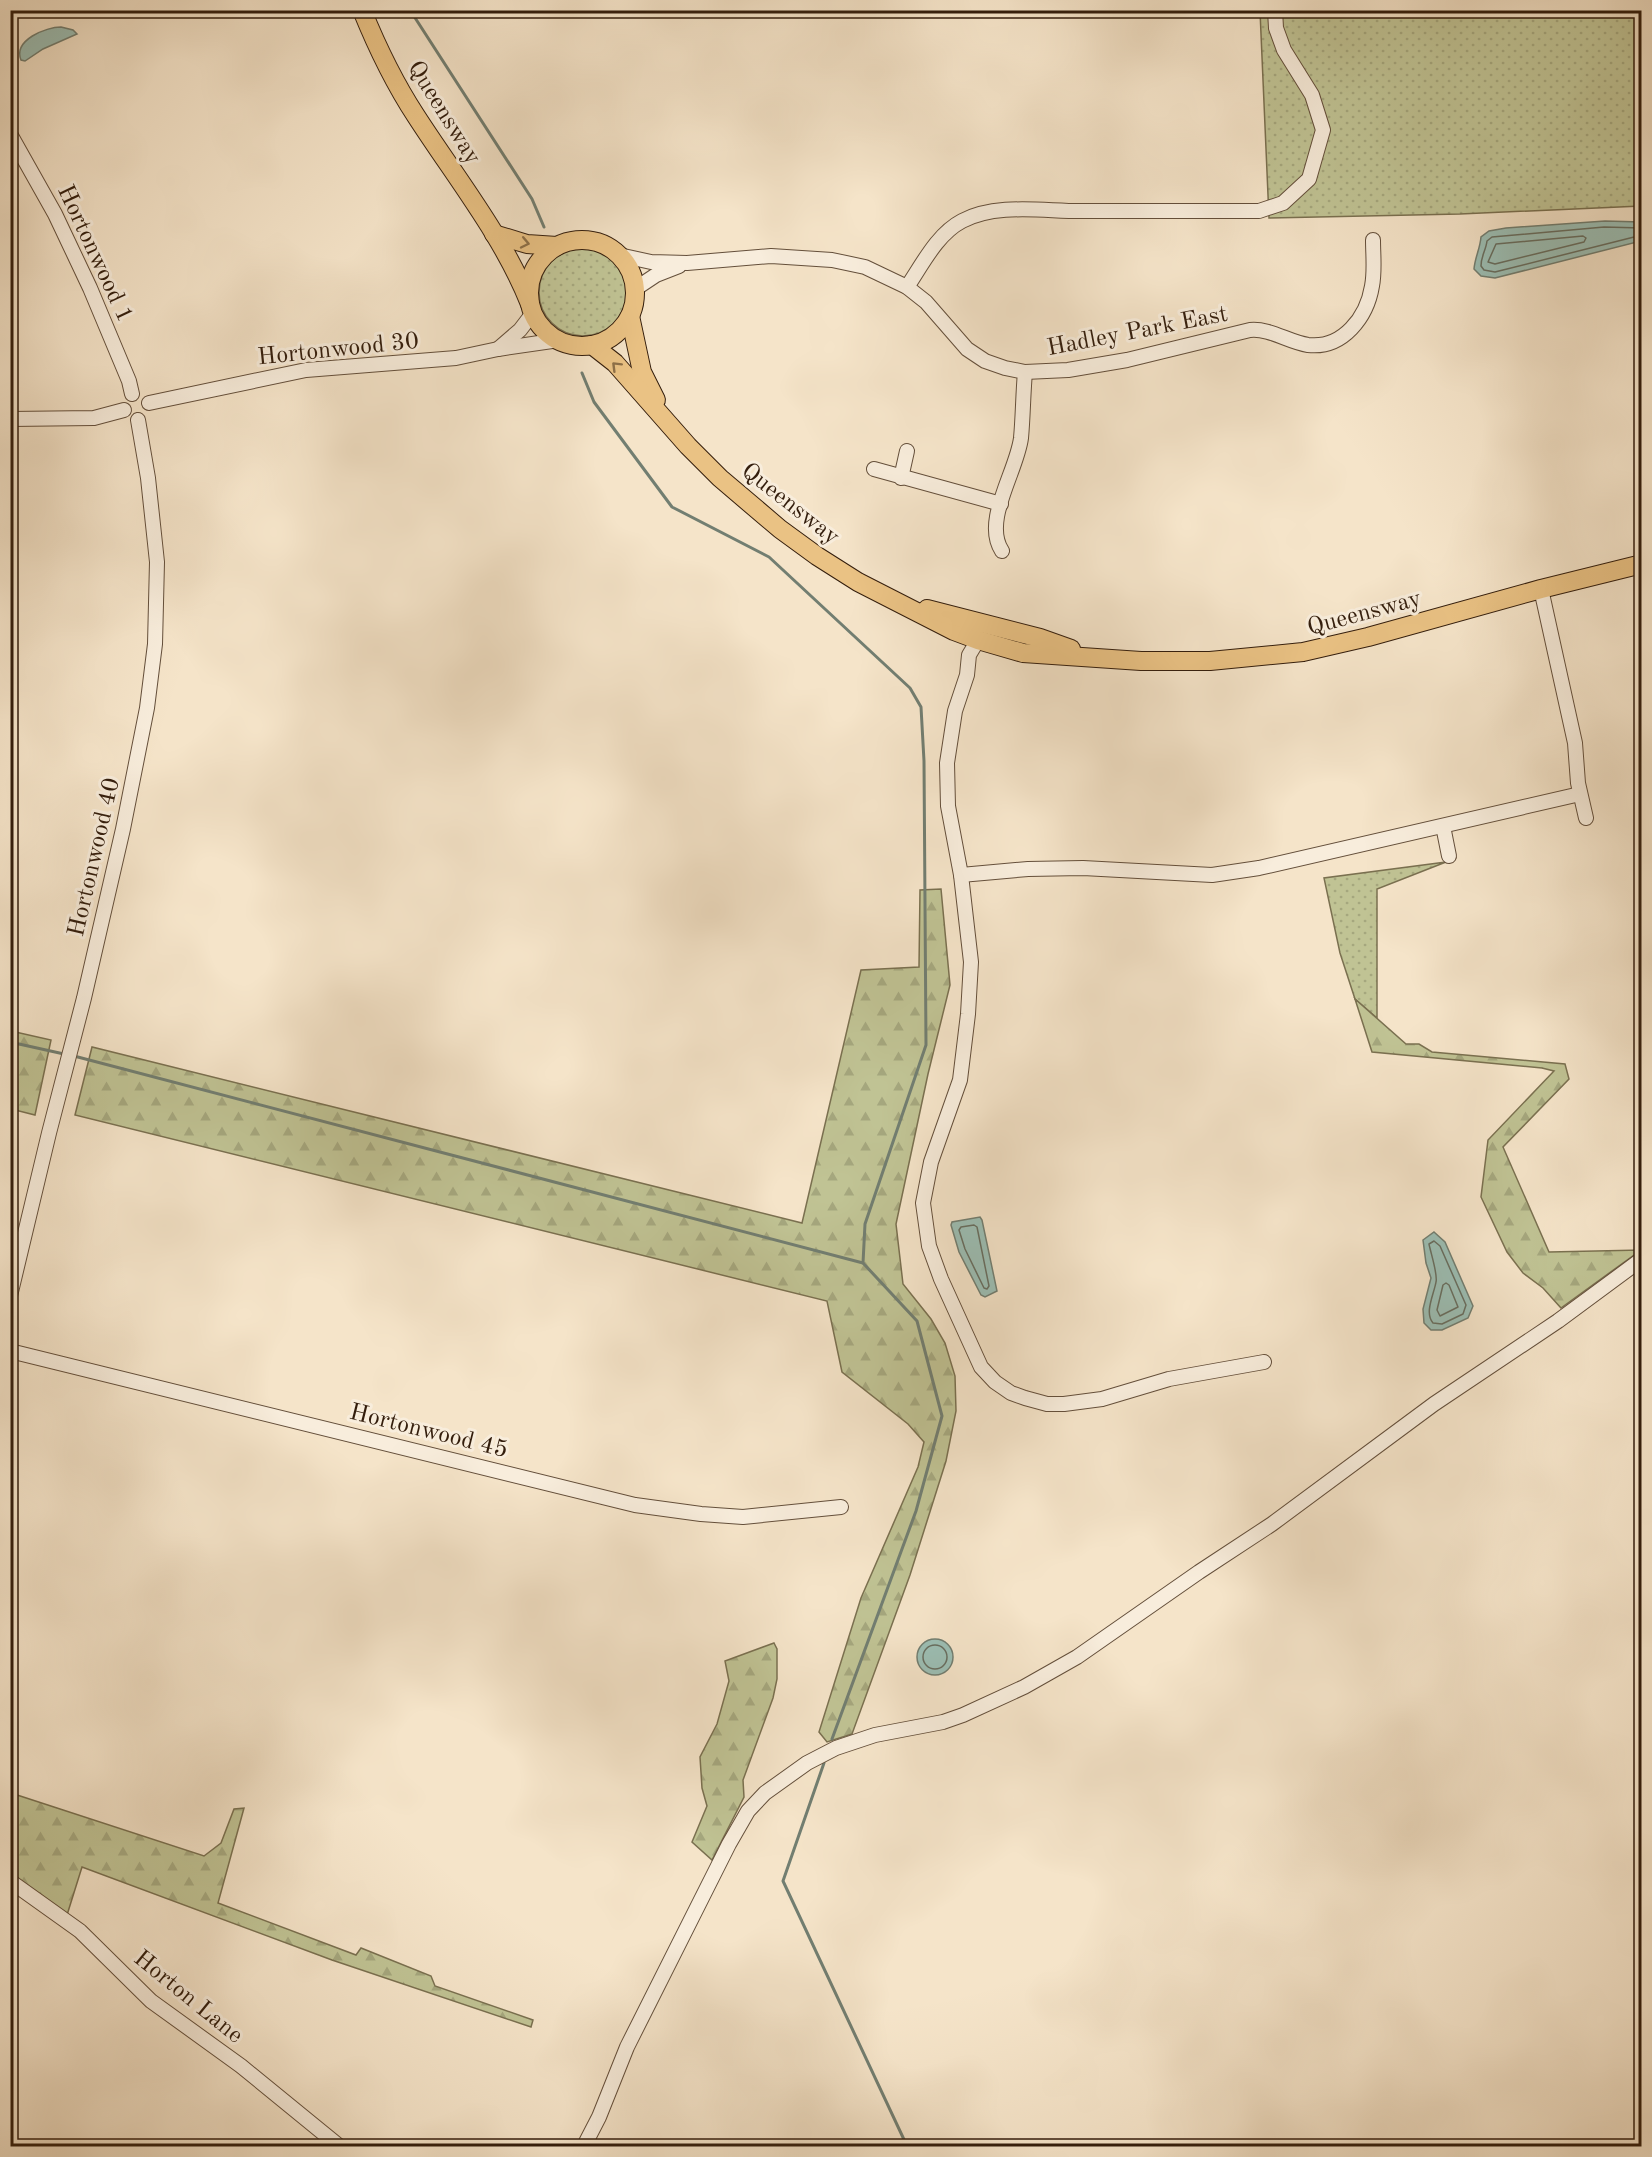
<svg xmlns="http://www.w3.org/2000/svg" width="1652" height="2157" font-family="'Old Standard TT',serif">
  <style>
    .grass { fill: url(#grass-dots); stroke: #7a7050; stroke-width: 1.5 }
    .forest { fill: url(#forest-firs); stroke: #7a7050; stroke-width: 1.5 }
    .water { fill: #9cbfb5; stroke: #727e71; stroke-width: 1.5 }
    .lines { fill: none; stroke-linecap: round; stroke-linejoin: round }
    .shore { stroke: #686e60; stroke-width: 1.5 }
    .stream { stroke: #727e71; stroke-width: 3 }
    .minor-casing { stroke: #644f3b; stroke-width: 16 }
    .major-casing { stroke: #331d0c; stroke-width: 20 }
    .minor { stroke: #f8eddc; stroke-width: 14 }
    .major { stroke: #eac284; stroke-width: 18 }
    .oneway { stroke: #8e7048 }
    .labels { text-anchor: middle; stroke-width: 6; stroke-linejoin: round; paint-order: stroke }
    .street-label { font-size: 24px; fill: #331d0c; stroke: #f8eddc }
  </style>
  <defs>
    <pattern id="grass-dots" width="8" height="8" patternUnits="userSpaceOnUse" patternTransform="scale(1.5)"><rect width="8" height="8" fill="#c0c394"/><path d="M2 2h.1M6 6h.1" fill="none" stroke="#a5a77e" stroke-width="1.8" stroke-linecap="round"/></pattern>
    <pattern id="forest-firs" width="22" height="20" patternUnits="userSpaceOnUse" patternTransform="scale(1.5)"><rect width="22" height="20" fill="#c0c394"/><path d="M5 1l3.5 6h-7zM16 11l3.5 6h-7z" fill="#a5a77e"/></pattern>
  </defs>
  <rect width="100%" height="100%" fill="#f5e4c9"/>
  <filter id="stains"><feTurbulence type="fractalNoise" baseFrequency=".00333" numOctaves="4"/><feColorMatrix values="0 0 0 0 .2 0 0 0 0 .09 0 0 0 0 .02 0 0 0 .5 -.17"/></filter>
  <radialGradient id="worn" r=".72"><stop offset=".6" stop-color="#630" stop-opacity="0"/><stop offset="1" stop-color="#630" stop-opacity=".3"/></radialGradient>
  <g class="grass">
    <path d="M1260 11H1641V206L1460 214 1269 218Z"/>
    <circle cx="583" cy="292" r="44"/>
    <path d="M1446 862 1377 889V1018L1355 999 1340 953 1324 878Z"/>
  </g>
  <g class="forest">
    <path d="M941 889 950 985 928 1074 896 1224 903 1284 931 1319 945 1343 955 1376 956 1411 946 1461 910 1575 852 1734 827 1742 819 1732 861 1598 918 1467 924 1442 908 1424 842 1372 827 1301 75 1115 92 1047 802 1223 861 970 919 967 920 890Z"/>
    <path d="M1355 999 1406 1044H1419L1432 1052 1565 1064 1569 1079 1503 1147 1549 1252 1641 1250 1561 1308 1543 1288 1523 1273 1507 1252 1481 1197 1488 1140 1554 1071 1542 1068 1372 1052Z"/>
    <path d="M11 1031 51 1040 35 1115 11 1109Z"/>
    <path d="M774 1643 777 1649V1679L773 1698 743 1780 744 1797 712 1860 692 1842 707 1806 702 1788 700 1757 717 1724 729 1681 725 1661Z"/>
    <path d="M11 1793 204 1856 221 1843 234 1809 244 1808 218 1903 356 1955 361 1948 431 1976 435 1986 533 2020 531 2027 332 1960 82 1867 67 1915 11 1876Z"/>
  </g>
  <g class="water">
    <path d="M61 27 73 30 77 34 43 49 25 61 21 60C13 40 46 27 61 27Z"/>
    <path d="M1605 221 1641 222V241L1495 278 1481 276 1474 269C1475 257 1480 249 1481 237L1489 231 1506 228Z"/>
    <path d="M980 1217 982 1220 997 1291 985 1297 981 1295 959 1252 951 1225 952 1222Z"/>
    <path d="M1434 1232 1445 1242 1473 1306 1468 1318 1442 1330H1431L1424 1323 1423 1309 1431 1278 1426 1263 1423 1240Z"/>
    <circle cx="935" cy="1657" r="18"/>
  </g>
  <g class="lines">
    <g class="shore">
      <path d="M1642 228 1604 227 1492 237 1487 241C1486 250 1481 256 1481 266L1484 270 1495 272 1642 235"/>
      <path d="M1583 236 1586 238 1584 242 1495 264 1488 262 1496 244Z"/>
      <path d="M974 1225 977 1227 989 1286 987 1289 984 1288 965 1249 959 1230 961 1227Z"/>
      <path d="M1434 1241 1440 1246 1466 1305 1463 1314 1442 1324 1433 1323C1424 1313 1434 1294 1436 1282 1438 1275 1431 1254 1429 1244Z"/>
      <path d="M1446 1283 1449 1285 1458 1307 1440 1316 1437 1310 1443 1285Z"/>
      <circle cx="935" cy="1657" r="12"/>
    </g>
    <g class="stream">
      <path d="M410 10 532 199 544 227"/>
      <path d="M582 373 594 402 672 507 769 557 910 688 921 707 924 761 926 1045 865 1224 863 1263"/>
      <path d="M10 1042 64 1054"/>
      <path d="M74 1056 863 1263 917 1321 942 1416 916 1511 832 1739"/>
      <path d="M824 1763 783 1881 907 2146"/>
    </g>
    <defs>
      <g id="minor">
        <path d="M10 134 55 214 90 288 129 381 132 394"/>
        <path d="M619 255 651 262 687 263 771 256 832 260 865 267 907 287 926 302 967 349 985 361 1005 368 1025 372 1068 370 1127 360 1250 330C1270 328 1288 342 1308 345 1343 349 1367 317 1372 286 1375 271 1373 255 1373 240"/>
        <path d="M907 287C922 265 937 234 962 221 996 203 1042 211 1080 211 1140 211 1199 211 1259 211L1283 203 1309 179 1323 130 1312 95 1284 50 1276 28 1275 10"/>
        <path d="M635 289 656 275 679 266"/>
        <path d="M498 349 520 330 533 313"/>
        <path d="M149 403 306 370 456 358 498 349 559 340"/>
        <path d="M10 419 94 418 124 410"/>
        <path d="M874 469 1001 504"/>
        <path d="M901 478 907 451"/>
        <path d="M1002 551C982 521 1017 471 1021 438 1023 417 1023 394 1025 372"/>
        <path d="M1541 589 1575 743 1578 783 1586 818"/>
        <path d="M978 640 969 655 967 675 955 711 947 763 948 806 961 875 971 962 968 1014 960 1080 931 1162 923 1203 929 1246 941 1279 981 1367 995 1382 1011 1393 1025 1398 1047 1404H1064L1102 1399 1169 1379 1264 1362"/>
        <path d="M1443 826 1449 856"/>
        <path d="M961 875 1028 869 1083 868 1212 875 1259 868 1580 794"/>
        <path d="M10 1296 49 1133 84 998 123 829 147 708 155 644 157 562 148 478 138 420"/>
        <path d="M10 1351 635 1505 701 1514 743 1517 841 1507"/>
        <path d="M10 1881 80 1931 151 2001 241 2066 339 2146"/>
        <path d="M584 2146 599 2117 627 2047 729 1844 748 1811 765 1793 807 1763 836 1748 875 1735 943 1722 963 1715 1024 1687 1077 1657 1199 1572 1272 1524 1434 1404 1558 1321 1642 1259"/>
      </g>
      <g id="major">
        <path d="M362 10C377 47 395 84 416 116 456 178 503 236 530 304"/>
        <path d="M494 234 527 244 557 246"/>
        <circle cx="582" cy="293" r="53"/>
        <path d="M630 316 642 372 656 400"/>
        <path d="M592 345 615 363 688 446 720 478 780 529 817 556 858 582 954 631 978 640 1023 653 1141 661H1210L1303 652 1368 637 1541 589 1642 564"/>
        <path d="M927 609 1040 638 1071 649"/>
      </g>
    </defs>
    <use href="#minor" class="minor-casing"/>
    <use href="#major" class="major-casing"/>
    <use href="#minor" class="minor"/>
    <use href="#major" class="major"/>
  </g>
  <defs><path id="oneway-chevron" d="M-2-3.5L2.5 0L-2 3.5" fill="none" stroke-width="1.6" stroke-linecap="round" stroke-linejoin="round" transform="scale(1.5)"/></defs>
  <g class="oneway">
    <use href="#oneway-chevron" transform="translate(525 243) rotate(12)"/>
    <use href="#oneway-chevron" transform="translate(616 366) rotate(-135)"/>
  </g>
  <g class="labels">
    <g class="street-label">
      <text transform="translate(445 112) rotate(58)" y="8">Queensway</text>
      <text transform="translate(96 253) rotate(65)" y="8">Hortonwood 1</text>
      <text transform="translate(1137 330) rotate(-11)" y="8">Hadley Park East</text>
      <text transform="translate(338 348) rotate(-6)" y="8">Hortonwood 30</text>
      <text transform="translate(791 503) rotate(38)" y="8">Queensway</text>
      <text transform="translate(1364 612) rotate(-15)" y="8">Queensway</text>
      <text transform="translate(93 857) rotate(-77)" y="8">Hortonwood 40</text>
      <text transform="translate(429 1430) rotate(14)" y="8">Hortonwood 45</text>
      <text transform="translate(189 1996) rotate(39)" y="8">Horton Lane</text>
    </g>
  </g>
  <rect width="1652" height="2157" fill="none" stroke="#f5e4c9" stroke-width="36"/>
  <rect x="12" y="12" width="1628" height="2133" fill="none" stroke="#331d0c" stroke-width="3"/>
  <rect x="18" y="18" width="1616" height="2121" fill="none" stroke="#331d0c" stroke-width="1.5"/>
  <rect width="100%" height="100%" filter="url(#stains)"/>
  <rect width="100%" height="100%" fill="url(#worn)"/>
</svg>
